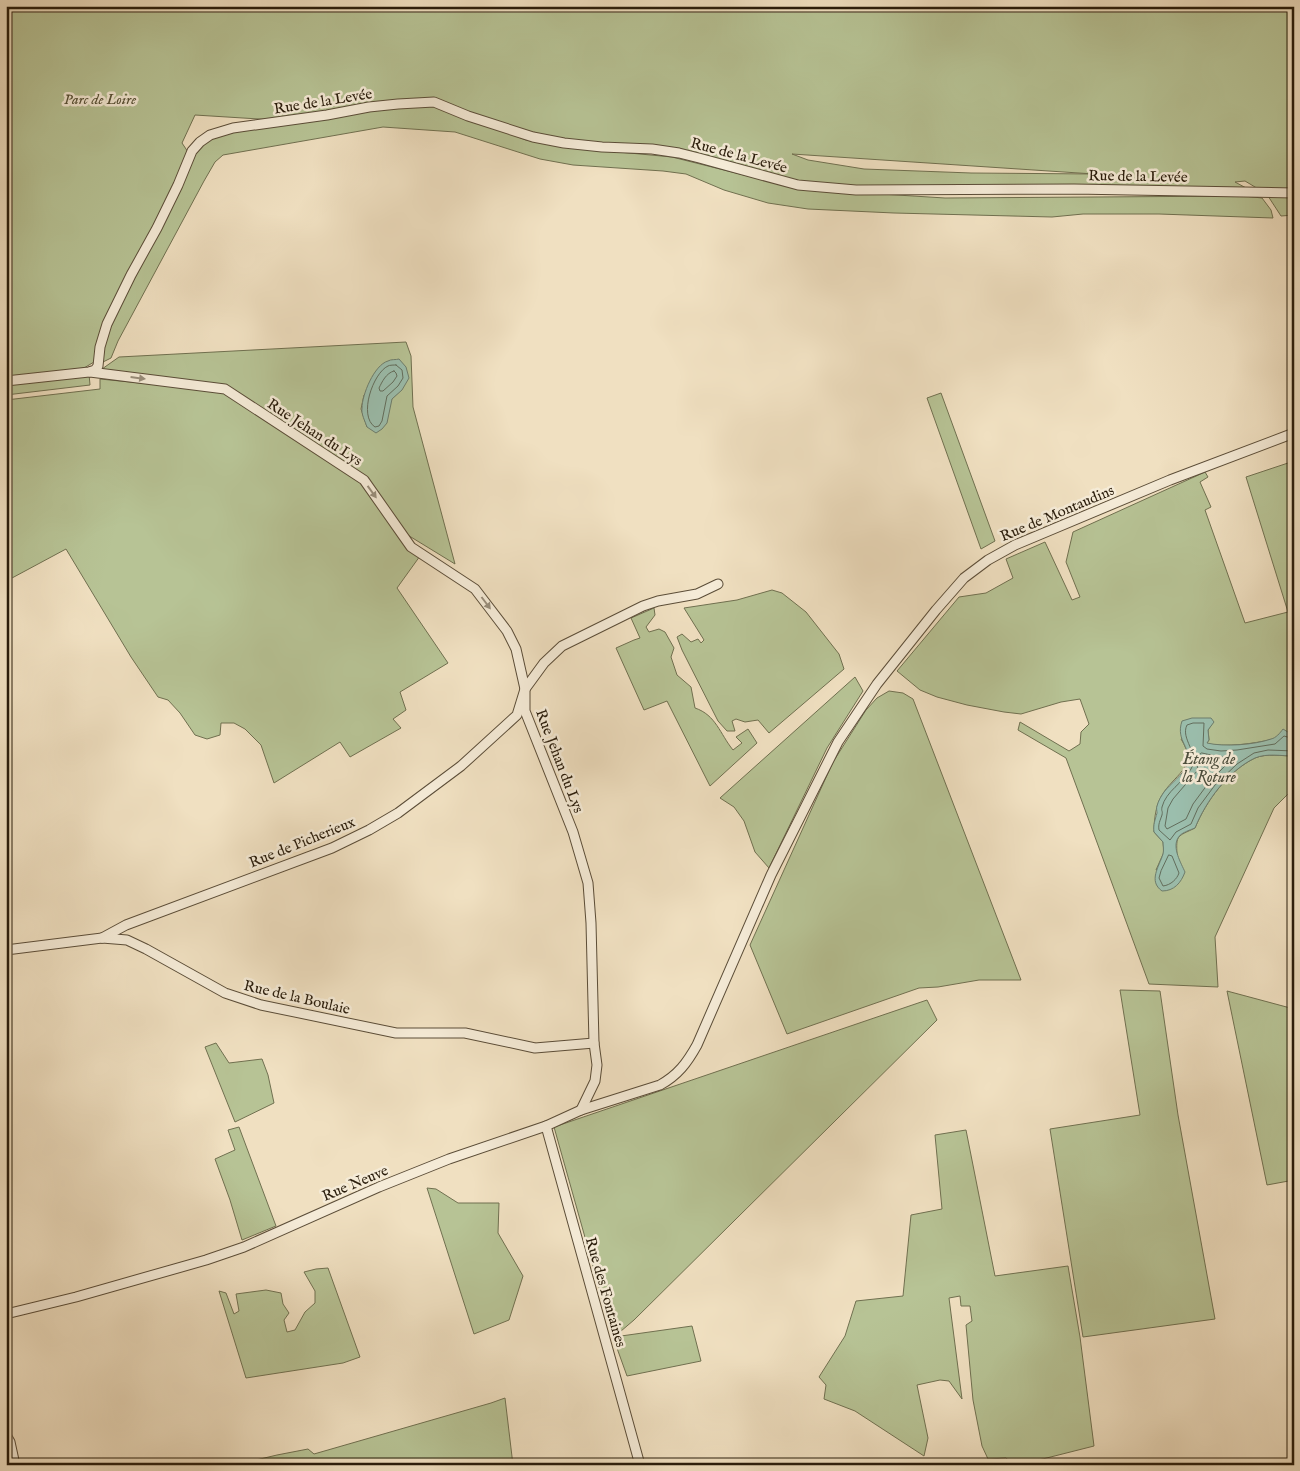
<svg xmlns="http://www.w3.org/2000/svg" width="1300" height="1471" font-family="'IM FELL English',serif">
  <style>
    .green { fill: #b7c395; stroke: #707050; fill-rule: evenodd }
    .water { fill: #9bbead; stroke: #6d7d6c }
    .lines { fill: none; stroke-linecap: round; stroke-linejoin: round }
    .shore { stroke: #626d5c; stroke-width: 1 }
    .minor-casing { stroke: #5b4d38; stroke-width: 11 }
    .minor { stroke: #f5ebd7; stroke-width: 9 }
    .oneway { fill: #998e7b }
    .labels { text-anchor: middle; stroke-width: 5; stroke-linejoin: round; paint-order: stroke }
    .park-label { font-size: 15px; font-style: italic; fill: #544e34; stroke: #f5ebd7 }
    .street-label { font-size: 15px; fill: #291c0b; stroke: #f5ebd7 }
    .water-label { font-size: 16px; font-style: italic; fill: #4b4d3c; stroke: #f5ebd7 }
  </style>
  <rect width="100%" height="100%" fill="#f0e0c1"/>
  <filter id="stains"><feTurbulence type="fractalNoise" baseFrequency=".004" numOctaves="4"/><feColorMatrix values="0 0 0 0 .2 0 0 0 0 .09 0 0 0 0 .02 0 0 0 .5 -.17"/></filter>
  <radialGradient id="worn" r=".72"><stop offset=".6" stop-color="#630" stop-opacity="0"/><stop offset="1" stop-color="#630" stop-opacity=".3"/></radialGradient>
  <g class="green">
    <path d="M6 6H1294V190H1260L1245 181 1235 182 1248 189 856 188 801 183 707 157 518 137 526 140 565 147 672 157 748 176 817 190 945 198 1244 196 1262 198 1271 210 1273 218 1159 214H1083L1052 217 894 213 808 209 768 203 724 190 686 174 663 171 573 165 540 159 455 132 383 127 223 155 215 162 204 181 118 341 111 358 103 362 102 354 108 331 153 242 192 157C198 150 203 143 211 138 229 128 270 125 291 121L195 115 182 143 188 152 158 219 111 309 97 341 94 362 84 368 6 378ZM792 154 1094 174 971 173 864 169 808 160Z"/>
    <path d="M1294 195V215L1281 216 1268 196Z"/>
    <path d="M406 342 411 356 413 407 455 564 406 534 367 479 224 385 102 369 119 357ZM402 389 392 399 367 427 361 409 364 395Z"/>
    <path d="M89 374 90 385 6 395V383Z"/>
    <path d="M100 379 221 391 363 484 409 551 420 556 397 588 448 663 400 692 406 710 393 719 401 728 350 757 340 742 274 783 261 745 245 729 234 723H221L220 735 207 739 195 735 180 713 168 700 158 697 131 657 66 549 12 578 6 563V400L100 389Z"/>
    <path d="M941 393 995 541 981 549 927 398Z"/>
    <path d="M1294 461V734C1287 735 1281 737 1274 739 1252 744 1229 747 1206 744L1209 740 1208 730 1213 722 1181 739C1198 766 1178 772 1164 792 1156 803 1154 818 1154 832L1163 842 1164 852 1156 870 1177 855C1176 834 1177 837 1195 828 1206 801 1228 771 1255 758 1267 753 1281 756 1294 756V791L1288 794 1274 808 1215 937 1218 987 1149 984 1066 758 1018 730 1020 722 1069 751 1080 744 1081 732 1089 724 1080 699 1061 702 1021 714 1004 712 967 705 937 697 920 690 897 671 959 597 986 593 1013 578 1006 559 1045 542 1072 600 1080 597 1066 562 1073 532 1205 472 1208 477 1200 482 1211 507 1205 510 1245 623 1288 612 1246 477Z"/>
    <path d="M772 590 782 593 806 612 839 654 844 669 769 733 758 720 745 722 736 719 732 721 735 731H727L718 721 682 650 677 637 682 634 691 642 698 639 701 643 704 640 684 608 737 600Z"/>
    <path d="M654 608 655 615 646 627 649 632 659 629 665 632 674 648 671 657 677 675 691 687 695 708C716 715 720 734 733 750L742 743 736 737 748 729 757 743 710 786 667 701 644 710 616 648 634 640 640 638 631 618Z"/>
    <path d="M855 677 863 691 827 748 769 868 755 852 744 821 734 807 720 798Z"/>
    <path d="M889 691 903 693 913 699 1021 980H979L938 987 919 988 787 1034 750 945 833 762 866 710 877 698Z"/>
    <path d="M1120 990 1160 991 1178 1115 1215 1319 1083 1337 1050 1129 1140 1115Z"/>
    <path d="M1227 991 1294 1009V1180L1267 1185Z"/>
    <path d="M927 1000 937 1020 634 1320 614 1337 692 1326 701 1361 627 1376 613 1337 554 1127Z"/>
    <path d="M216 1043 229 1063 262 1059 268 1075 274 1103 235 1122 205 1047Z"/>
    <path d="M239 1127 276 1226 242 1240 230 1200 215 1159 235 1150 228 1130Z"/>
    <path d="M966 1130 995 1276 1068 1266 1080 1337 1094 1446 1019 1465H1014L1006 1458 988 1459 982 1446 973 1400 966 1325 972 1321 970 1306H961L960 1296 949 1298 962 1399 949 1381 940 1380 917 1385 928 1438 924 1456 855 1411 824 1399 826 1385 819 1377 845 1336 856 1301 903 1296 911 1215 942 1209 935 1135Z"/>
    <path d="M427 1188 436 1189 458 1203H499L498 1233 523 1276 509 1320 474 1334Z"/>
    <path d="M328 1268 360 1357 343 1363 246 1378 219 1291 226 1293 234 1314 239 1311 236 1294 266 1290 281 1293 283 1304 289 1313 284 1320 287 1332 295 1330 305 1312 315 1303V1291L304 1272 316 1269Z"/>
    <path d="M505 1398 513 1465H257L256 1460 277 1455 308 1449 314 1454 491 1403Z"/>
  </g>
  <g class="water">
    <path d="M399 359 406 367 409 378 402 390 392 399 387 423 382 429 376 433 367 427C365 421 361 414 362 408 362 395 374 365 388 361 391 359 396 360 399 359Z"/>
    <path d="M1192 718H1211L1214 722 1208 730 1209 740 1207 743C1224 747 1254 745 1271 739 1276 738 1280 733 1283 729L1291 734H1294V756C1281 756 1267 753 1255 758 1228 771 1206 801 1195 828 1190 830 1180 833 1178 838 1172 848 1181 863 1185 872 1181 883 1174 891 1162 891 1148 881 1159 867 1163 854 1164 850 1163 846 1163 842L1154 832C1153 825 1155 820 1157 813 1157 811 1156 808 1157 806 1158 801 1162 795 1164 792 1170 784 1184 774 1187 765 1193 747 1175 742 1182 721Z"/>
  </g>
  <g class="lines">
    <g class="shore">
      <path d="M396 365 402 370 403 378 398 386 387 396 382 421 379 426 375 427C358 416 373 373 388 366 389 365 395 365 396 365Z"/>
      <path d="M394 371 396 373 397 376 393 382 383 391H380L379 388C382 382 386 373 394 371Z"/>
      <path d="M1294 739 1284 736 1275 744 1237 750 1221 751 1207 749 1203 746 1204 723H1193L1187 725C1180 739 1200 753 1191 769 1183 783 1166 791 1162 807 1161 812 1163 810 1162 815 1160 821 1158 824 1159 830L1170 840 1176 832 1191 824 1198 808 1215 785 1237 764 1254 753 1268 750 1294 751"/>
      <path d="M1202 753 1220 757H1229L1231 760 1210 781 1193 804 1186 819 1167 829 1165 826 1168 808 1173 799 1197 771 1199 755Z"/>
      <path d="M1169 855 1172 856 1179 873C1177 879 1171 885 1163 886L1159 878 1161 871Z"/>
    </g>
    <defs>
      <g id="minor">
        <path d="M90 372 225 389 364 480 411 547 475 589 507 631 516 649 525 689V711L573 832 588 883 591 923 594 1043 597 1065 595 1081 581 1110"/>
        <path d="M6 381 89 372 95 370 98 366 100 347 107 324 131 275 157 228 178 185 192 151 200 142 210 135 233 128 327 115 369 107 398 104 434 102 468 116 533 137 564 143 602 147 652 149 679 153 699 158 798 185 856 190 1074 189 1294 193"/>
        <path d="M102 938 126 925 332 848 369 830 398 813 461 766 517 715 525 689 544 663 562 646 643 606 658 601 697 594 718 584"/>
        <path d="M6 950 102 938 127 940 146 949 225 993 261 1005 396 1033H465L535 1048 594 1043"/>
        <path d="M546 1126 640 1465"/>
        <path d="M6 1314 76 1297 206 1260 244 1247 379 1187 449 1159 546 1126 581 1110 660 1085C678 1075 687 1063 697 1045L771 875 838 742 877 684 936 610 964 578 988 560 1015 545 1170 480 1294 433"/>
        <path d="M6 1435 10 1442 15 1465"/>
      </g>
    </defs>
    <use href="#minor" class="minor-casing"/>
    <use href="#minor" class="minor"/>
  </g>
  <defs><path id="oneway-solid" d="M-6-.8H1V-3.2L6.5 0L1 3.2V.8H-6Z" transform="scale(1.25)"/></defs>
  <g class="oneway">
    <use href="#oneway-solid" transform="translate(138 378) rotate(7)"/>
    <use href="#oneway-solid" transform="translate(372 492) rotate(54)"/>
    <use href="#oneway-solid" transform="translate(486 603) rotate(53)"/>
  </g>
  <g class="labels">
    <g class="park-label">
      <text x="100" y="104">Parc de Loire</text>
    </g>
    <g class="street-label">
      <text transform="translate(323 101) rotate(-9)" y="5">Rue de la Levée</text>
      <text transform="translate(739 155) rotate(15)" y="5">Rue de la Levée</text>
      <text transform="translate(1138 176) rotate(1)" y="5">Rue de la Levée</text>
      <text transform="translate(315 432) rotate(33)" y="5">Rue Jehan du Lys</text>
      <text transform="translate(1057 513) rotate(-23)" y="5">Rue de Montaudins</text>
      <text transform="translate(560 761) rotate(69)" y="5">Rue Jehan du Lys</text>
      <text transform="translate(302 842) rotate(-22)" y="5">Rue de Picherieux</text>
      <text transform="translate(297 997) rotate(13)" y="5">Rue de la Boulaie</text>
      <text transform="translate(355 1183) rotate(-23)" y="5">Rue Neuve</text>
      <text transform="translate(606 1292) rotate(74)" y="5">Rue des Fontaines</text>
    </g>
    <g class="water-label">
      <text x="1209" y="764">Étang de<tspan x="1209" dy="18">la Roture</tspan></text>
    </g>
  </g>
  <rect width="1300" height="1471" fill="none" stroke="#f0e0c1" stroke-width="25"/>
  <rect x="8" y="8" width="1285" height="1456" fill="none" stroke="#291c0b" stroke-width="2.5"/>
  <rect x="12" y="12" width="1275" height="1446" fill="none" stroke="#291c0b"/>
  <rect width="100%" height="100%" filter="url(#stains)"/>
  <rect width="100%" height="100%" fill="url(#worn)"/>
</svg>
